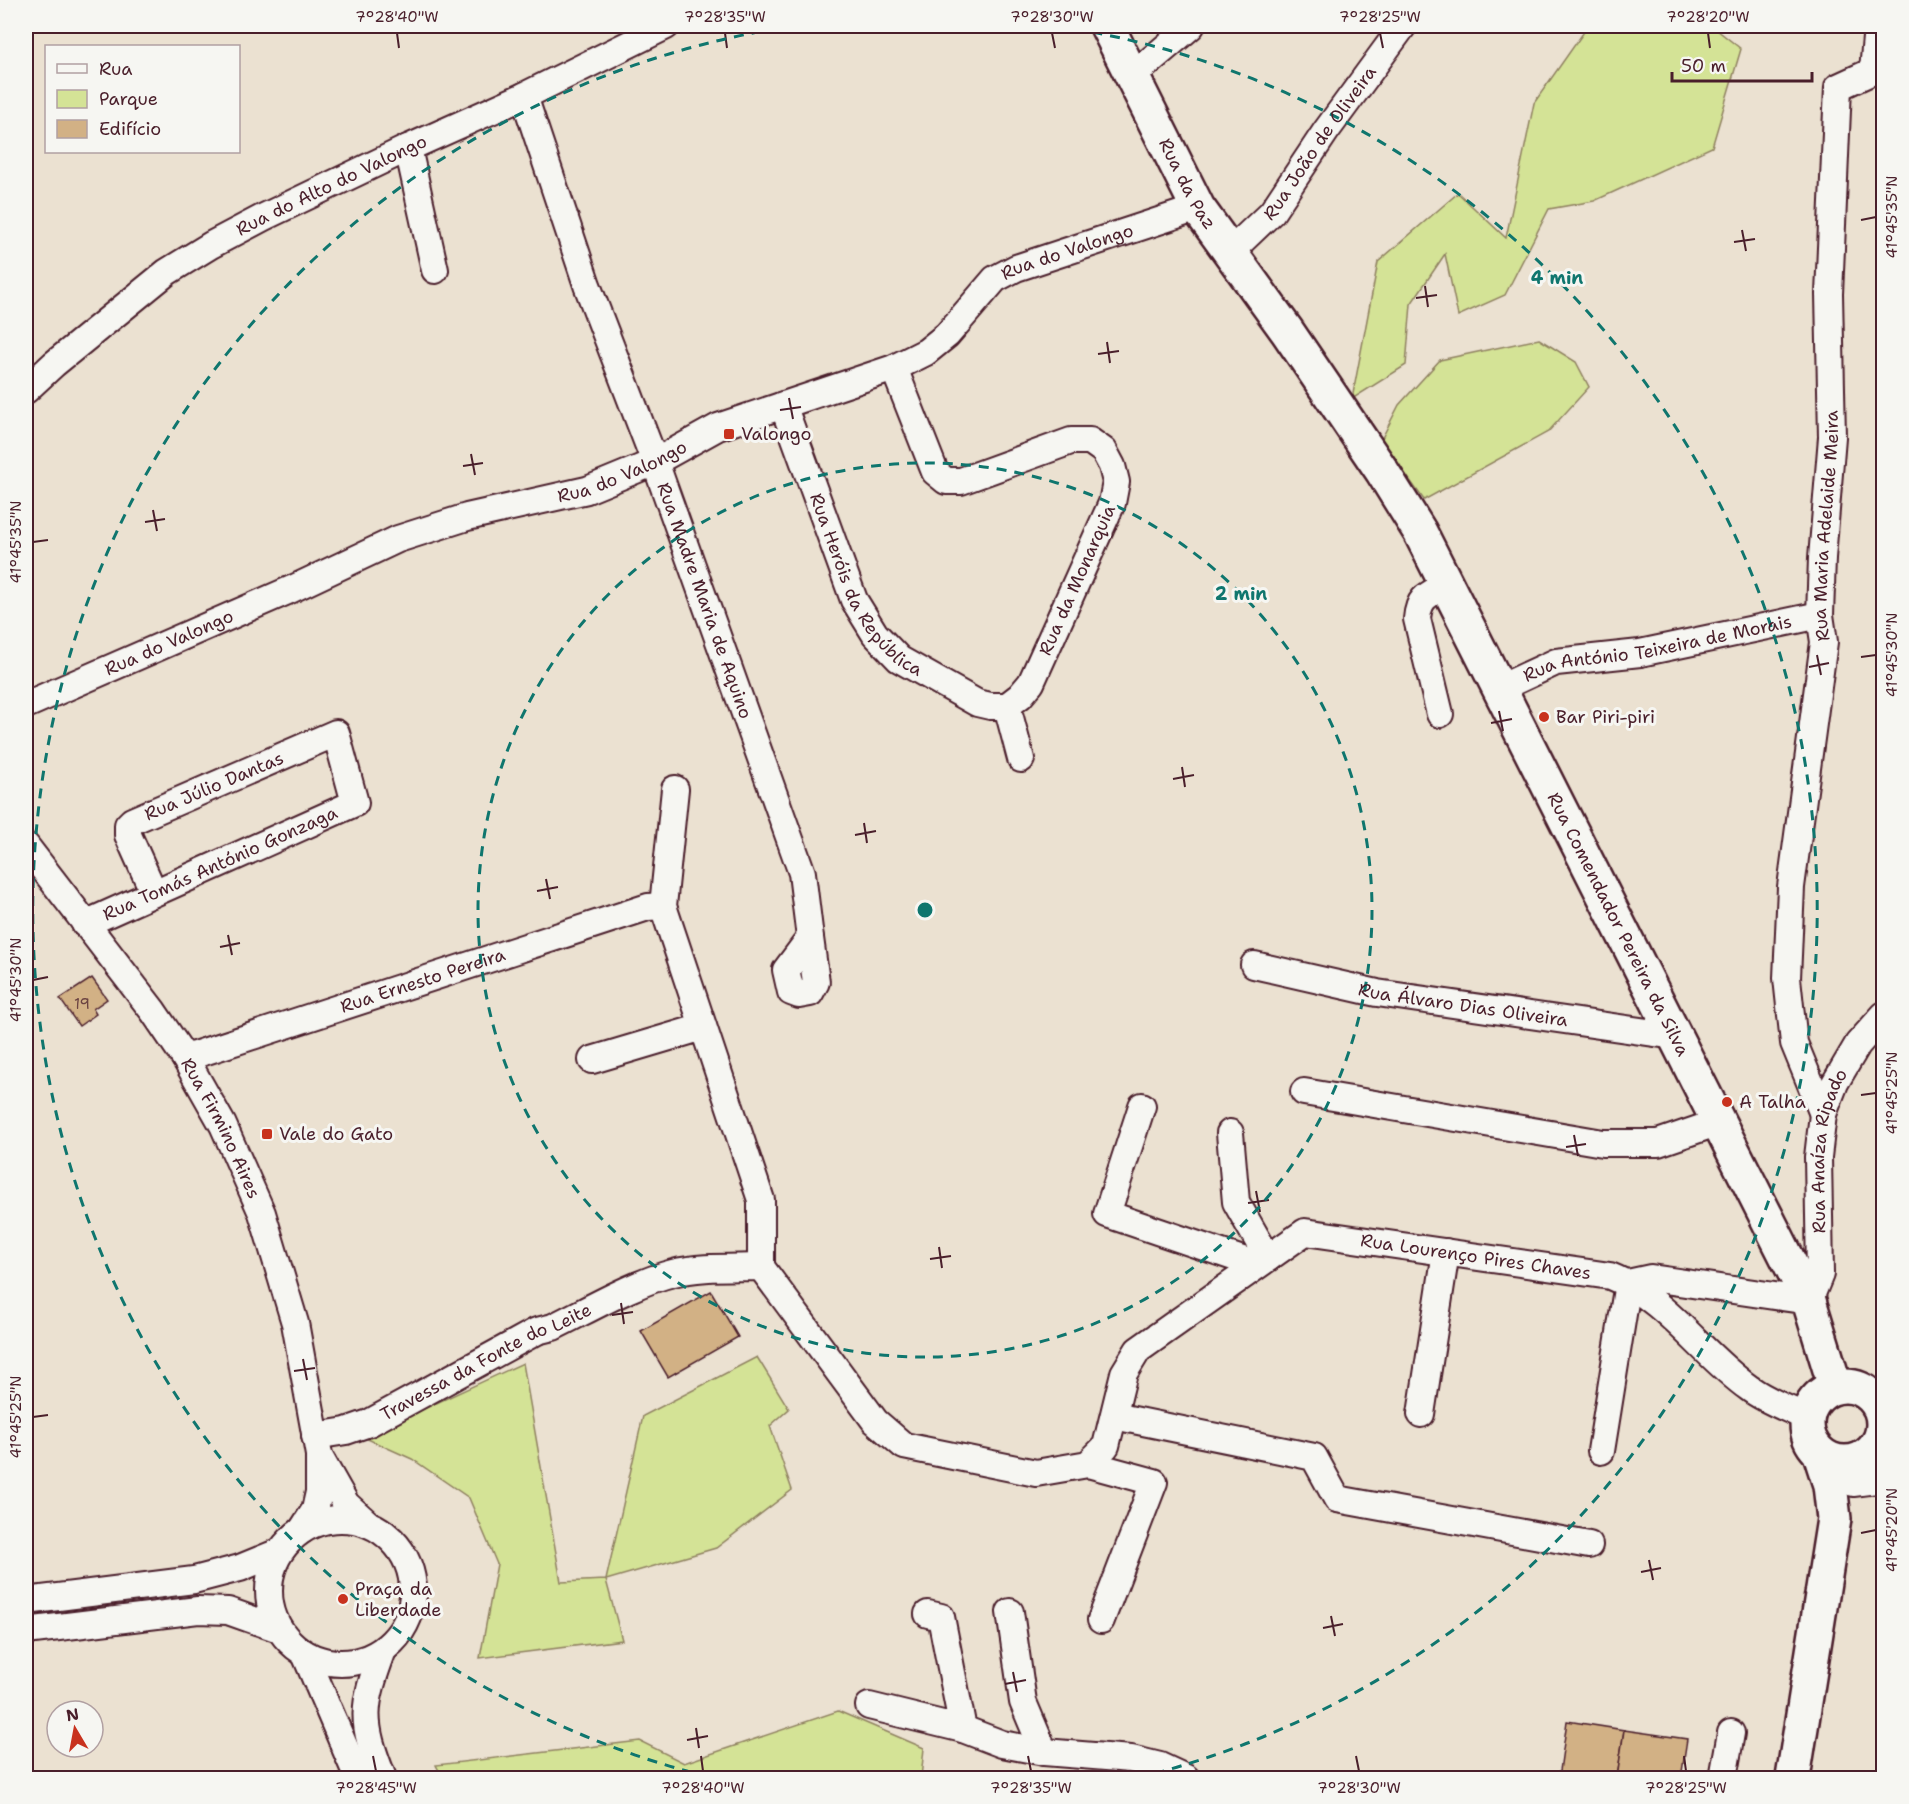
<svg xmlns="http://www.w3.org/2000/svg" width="1909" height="1804" font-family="'Shantell Sans',sans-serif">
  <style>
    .green { fill: #d4e396; stroke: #8f8160; stroke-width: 1.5 }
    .building { fill: #d2b185; stroke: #4a1f2b; stroke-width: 1.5 }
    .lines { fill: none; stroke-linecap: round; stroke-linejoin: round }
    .minor-casing { stroke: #4a1f2b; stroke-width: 30 }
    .major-casing { stroke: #4a1f2b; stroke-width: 38 }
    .minor { stroke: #f6f6f2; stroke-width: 26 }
    .major { stroke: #f6f6f2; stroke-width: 33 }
    .ticks { fill: none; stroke: #4a1f2b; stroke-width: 2 }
    .ring { fill: none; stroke: #0f766e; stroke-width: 3; stroke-dasharray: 10 8 }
    .poi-dot { fill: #c8321e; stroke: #f6f6f2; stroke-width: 2 }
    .labels { text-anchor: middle; stroke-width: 6; stroke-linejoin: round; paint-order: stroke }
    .number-label { font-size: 15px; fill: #6c4442 }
    .street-label { font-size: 18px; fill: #4a1f2b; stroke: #f6f6f2 }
    .poi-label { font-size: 18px; fill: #4a1f2b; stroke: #f6f6f2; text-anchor: start }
    .centre { fill: #0f766e; stroke: #f6f6f2; stroke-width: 3 }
    .ring-label { font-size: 18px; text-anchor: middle; font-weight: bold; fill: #0f766e; stroke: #f6f6f2; stroke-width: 6; stroke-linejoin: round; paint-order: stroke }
    .neatline { fill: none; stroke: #4a1f2b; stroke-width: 2 }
    .ticks-label { font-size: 15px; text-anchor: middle; fill: #4a1f2b }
  </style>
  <rect width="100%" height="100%" fill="#ebe1d1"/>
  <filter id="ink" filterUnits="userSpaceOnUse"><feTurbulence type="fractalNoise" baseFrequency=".0167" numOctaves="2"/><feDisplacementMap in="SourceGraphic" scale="12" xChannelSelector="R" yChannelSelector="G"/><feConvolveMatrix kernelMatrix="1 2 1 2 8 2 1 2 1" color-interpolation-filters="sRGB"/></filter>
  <g filter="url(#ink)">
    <g class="green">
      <path d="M1588 26H1712L1741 49 1712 147 1594 201 1549 209 1505 295 1458 316 1445 254 1411 304 1406 365 1352 399 1378 262 1458 193 1506 238 1534 103Z"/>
      <path d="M1539 339 1576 362 1589 387 1548 432 1424 500 1381 440 1399 405 1440 360Z"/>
      <path d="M757 1357 789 1409 770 1426 792 1490 716 1548 606 1580 622 1640 480 1658 497 1564 469 1498 412 1459 363 1437 523 1363 561 1582 606 1580 643 1416Z"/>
      <path d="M838 1711 924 1748 921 1778H443L436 1765 640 1741 684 1763Z"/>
    </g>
    <g class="building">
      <path d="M92 978 107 999 93 1009 96 1014 79 1026 60 999Z"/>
      <path d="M711 1291 738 1337 668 1377 641 1331Z"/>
      <path d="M1567 1721 1624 1730 1617 1778H1559Z"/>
      <path d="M1624 1730 1687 1739 1681 1778H1617Z"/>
    </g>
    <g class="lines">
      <defs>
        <g id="minor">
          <path d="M1131 77 1191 26"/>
          <path id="s1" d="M524 96 587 285 655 462 802 873 810 938"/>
          <path d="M408 148 435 270"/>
          <path id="s2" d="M1230 252 1272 212 1326 131 1403 26"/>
          <path d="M894 368 935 472 946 481H961L1071 441H1090L1104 451 1112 466 1116 482 1112 503 1031 683 1020 696 1007 706"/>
          <path id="s3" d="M26 390 54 364 167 272 211 245 264 217 408 148 524 96 666 26"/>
          <path id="s4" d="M783 405 854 600 875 634 899 659 977 703 990 706H1007"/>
          <path id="s5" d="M1498 689 1556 662 1640 653 1820 615"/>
          <path id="s6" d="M26 705 292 589 398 539 467 517 587 490 655 462 718 427 894 368 926 352 947 335 995 279 1016 268 1198 208"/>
          <path d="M1007 706 1021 759"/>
          <path d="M1440 714 1417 619C1419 596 1428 595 1447 585"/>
          <path d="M675 789 663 906 761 1200V1267"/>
          <path id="s7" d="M26 846 153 1011 185 1058 223 1125 262 1213 295 1323 319 1455V1492L315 1510 302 1530"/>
          <path id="s8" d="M85 924 355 803 336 733 132 821 128 825V835L154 893"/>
          <path d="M810 938 816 982 810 993 799 995 791 992 786 970Z"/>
          <path id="s9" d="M1254 965 1377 993 1675 1036"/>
          <path id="s10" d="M185 1058 648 907 663 906"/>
          <path d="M592 1060 703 1027"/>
          <path d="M1304 1092 1603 1143H1658L1719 1122"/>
          <path d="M1142 1106 1107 1214 1257 1265"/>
          <path id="s11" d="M1823 1114 1794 1043 1787 978 1791 887 1824 642 1820 615 1822 558 1832 437 1829 294 1838 87 1873 71 1877 26"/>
          <path d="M1230 1133 1236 1202 1268 1258"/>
          <path id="s12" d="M761 1267 875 1421 904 1446 1036 1473 1088 1464 1106 1446 1124 1373 1138 1350 1305 1232 1610 1276C1666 1298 1701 1354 1749 1388 1766 1401 1787 1408 1806 1417"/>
          <path d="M1421 1414 1446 1252"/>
          <path d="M1114 1416 1314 1457 1337 1499 1589 1545"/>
          <path id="s13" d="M315 1436 346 1431 369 1423 537 1331 553 1327C588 1310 636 1282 673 1273 701 1266 732 1268 761 1267"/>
          <path d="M1879 1442 1884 1449"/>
          <path id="s14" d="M1601 1451 1628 1283 1651 1278 1809 1301 1820 1274 1818 1157 1823 1114 1835 1083 1858 1044 1884 1015"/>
          <path d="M320 1458 346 1504 367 1523"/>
          <path d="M1088 1464 1154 1482 1101 1620"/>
          <path d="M1853 1483 1884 1479"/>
          <circle cx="341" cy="1591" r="72"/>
          <path d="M26 1601 194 1580 240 1568 279 1552"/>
          <path d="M1010 1612 1023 1702 1044 1752"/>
          <path d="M928 1614 941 1617 963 1729"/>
          <path d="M26 1631 198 1610 228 1611 279 1629"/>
          <path d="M383 1650C362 1707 360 1721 383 1778"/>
          <path d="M305 1654 358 1778"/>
          <path d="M869 1706 963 1729 1002 1744 1044 1752 1131 1759 1160 1766 1186 1778"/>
          <path d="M1723 1778 1731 1733"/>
        </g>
        <g id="major">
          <path id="s15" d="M1107 26 1198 208 1287 331 1382 471 1420 532 1809 1301 1835 1386"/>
          <circle cx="1845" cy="1424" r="38"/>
          <path d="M1793 1778 1834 1519 1830 1485 1820 1454"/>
        </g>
      </defs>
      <use href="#minor" class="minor-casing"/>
      <use href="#major" class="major-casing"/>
      <use href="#minor" class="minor"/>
      <use href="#major" class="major"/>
    </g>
  </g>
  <path class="ticks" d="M397 33 399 48M725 33 727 48M1052 33 1055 48M1380 33 1383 48M1708 33 1710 48M1861 220 1876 217M1742 230 1746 251M1734 242 1755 239M1425 286 1428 307M1416 298 1437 295M1107 342 1110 363M1098 354 1119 351M789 398 793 419M780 410 801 407M471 454 475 475M463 466 483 463M153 510 157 531M145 522 165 519M33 542 48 540M1817 655 1821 675M1861 657 1876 655M1809 667 1829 663M1499 711 1503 731M1491 723 1512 719M1182 767 1185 787M1173 779 1194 775M864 823 867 843M855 835 876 831M546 879 550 899M537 891 558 887M228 935 232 955M220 947 240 943M33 980 48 977M1861 1095 1876 1093M1574 1135 1578 1156M1566 1147 1586 1144M1256 1191 1260 1212M1248 1203 1269 1200M939 1247 942 1268M930 1259 951 1256M621 1303 624 1324M612 1315 633 1312M303 1359 307 1380M294 1371 315 1368M33 1417 48 1415M1861 1533 1876 1530M1649 1560 1653 1580M1641 1572 1661 1568M1331 1616 1335 1636M1323 1628 1343 1624M1013 1672 1017 1692M1005 1684 1026 1680M696 1728 699 1748M687 1740 708 1736M373 1756 376 1771M701 1756 703 1771M1028 1756 1031 1771M1356 1756 1359 1771M1684 1756 1686 1771"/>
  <g class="ring">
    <circle cx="925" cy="910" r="447"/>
    <path d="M709 1777A894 894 0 0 1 793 26M1057 26A894 894 0 0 1 1141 1777"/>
  </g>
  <g class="poi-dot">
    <rect x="723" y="428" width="12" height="12" rx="3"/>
    <circle cx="1544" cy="717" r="6"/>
    <circle cx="1727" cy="1102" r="6"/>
    <rect x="261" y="1128" width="12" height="12" rx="3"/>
    <circle cx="343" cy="1599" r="6"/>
  </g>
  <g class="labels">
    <g class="number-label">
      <text x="82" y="1009">19</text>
    </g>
    <g class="street-label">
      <text dy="6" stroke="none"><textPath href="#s2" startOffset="142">Rua João de Oliveira</textPath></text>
      <text dy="6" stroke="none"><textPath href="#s15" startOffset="177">Rua da Paz</textPath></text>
      <text dy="6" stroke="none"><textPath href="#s3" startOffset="370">Rua do Alto do Valongo</textPath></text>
      <text dy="6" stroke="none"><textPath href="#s6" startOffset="1148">Rua do Valongo</textPath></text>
      <text dy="6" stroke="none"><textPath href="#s6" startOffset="642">Rua do Valongo</textPath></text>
      <text dy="6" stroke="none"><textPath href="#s11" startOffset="597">Rua Maria Adelaide Meira</textPath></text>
      <text dy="6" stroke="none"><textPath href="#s4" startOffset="201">Rua Heróis da República</textPath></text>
      <text transform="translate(1077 580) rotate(-66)" y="6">Rua da Monarquia</text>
      <text dy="6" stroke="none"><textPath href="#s1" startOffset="536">Rua Madre Maria de Aquino</textPath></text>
      <text dy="6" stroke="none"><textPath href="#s6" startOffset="156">Rua do Valongo</textPath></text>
      <text dy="6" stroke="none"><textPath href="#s5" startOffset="166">Rua António Teixeira de Morais</textPath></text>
      <text transform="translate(214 786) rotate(-23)" y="6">Rua Júlio Dantas</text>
      <text dy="6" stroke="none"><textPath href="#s8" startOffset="148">Rua Tomás António Gonzaga</textPath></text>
      <text dy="6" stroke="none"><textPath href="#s15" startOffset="1036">Rua Comendador Pereira da Silva</textPath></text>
      <text dy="6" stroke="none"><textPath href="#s10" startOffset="250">Rua Ernesto Pereira</textPath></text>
      <text dy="6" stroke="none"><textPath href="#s9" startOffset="213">Rua Álvaro Dias Oliveira</textPath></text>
      <text dy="6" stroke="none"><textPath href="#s7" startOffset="344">Rua Firmino Aires</textPath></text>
      <text dy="6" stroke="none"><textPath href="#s14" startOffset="507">Rua Anaíza Ripado</textPath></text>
      <text dy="6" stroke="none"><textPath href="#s12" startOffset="922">Rua Lourenço Pires Chaves</textPath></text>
      <text dy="6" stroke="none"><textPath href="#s13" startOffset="188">Travessa da Fonte do Leite</textPath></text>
    </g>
    <g class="poi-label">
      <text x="741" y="440">Valongo</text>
      <text x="1556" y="723">Bar Piri-piri</text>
      <text x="1739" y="1108">A Talha</text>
      <text x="279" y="1140">Vale do Gato</text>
      <text x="355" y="1595">Praça da<tspan x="355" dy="21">Liberdade</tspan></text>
    </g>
  </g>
  <circle cx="925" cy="910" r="9" class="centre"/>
  <g class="ring-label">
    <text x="1557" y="284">4 min</text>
    <text x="1241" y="600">2 min</text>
  </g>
  <rect width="1909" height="1804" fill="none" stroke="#f6f6f2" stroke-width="66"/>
  <rect x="45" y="45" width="195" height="108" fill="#f6f6f2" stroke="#b1a0a2" stroke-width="1.5"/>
  <rect x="57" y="64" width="30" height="9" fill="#f6f6f2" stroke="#b1a0a2" stroke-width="1.5"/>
  <text x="99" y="75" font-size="18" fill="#4a1f2b">Rua</text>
  <rect x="57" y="90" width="30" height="18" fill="#d4e396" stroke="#b1a0a2" stroke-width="1.5"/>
  <text x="99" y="105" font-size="18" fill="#4a1f2b">Parque</text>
  <rect x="57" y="120" width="30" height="18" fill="#d2b185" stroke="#b1a0a2" stroke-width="1.5"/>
  <text x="99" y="135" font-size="18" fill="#4a1f2b">Edifício</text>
  <g transform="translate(75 1729) rotate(350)"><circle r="28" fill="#f6f6f2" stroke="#b1a0a2" stroke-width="1.5"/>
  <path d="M0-4.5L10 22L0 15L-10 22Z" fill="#c8321e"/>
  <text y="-9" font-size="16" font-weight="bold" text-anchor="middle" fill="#4a1f2b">N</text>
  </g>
  <path d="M1672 72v9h140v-9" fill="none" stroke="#4a1f2b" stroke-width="3"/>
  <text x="1681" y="72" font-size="18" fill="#4a1f2b" stroke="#f6f6f2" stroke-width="4.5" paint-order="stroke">50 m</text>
  <rect x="33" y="33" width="1843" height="1738" class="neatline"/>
  <g class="ticks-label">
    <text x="397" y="22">7°28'40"W</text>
    <text x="725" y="22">7°28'35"W</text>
    <text x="1052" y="22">7°28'30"W</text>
    <text x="1380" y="22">7°28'25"W</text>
    <text x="1708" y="22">7°28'20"W</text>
    <text transform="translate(1892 217) rotate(-90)" y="5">41°45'35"N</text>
    <text transform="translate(16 542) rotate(-90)" y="5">41°45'35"N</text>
    <text transform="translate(1892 655) rotate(-90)" y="5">41°45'30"N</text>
    <text transform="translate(16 980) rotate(-90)" y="5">41°45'30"N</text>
    <text transform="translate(1892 1093) rotate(-90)" y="5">41°45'25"N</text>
    <text transform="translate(16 1417) rotate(-90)" y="5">41°45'25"N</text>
    <text transform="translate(1892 1530) rotate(-90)" y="5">41°45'20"N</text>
    <text x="376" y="1793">7°28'45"W</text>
    <text x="703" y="1793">7°28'40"W</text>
    <text x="1031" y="1793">7°28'35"W</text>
    <text x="1359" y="1793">7°28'30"W</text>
    <text x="1686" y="1793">7°28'25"W</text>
  </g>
</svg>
